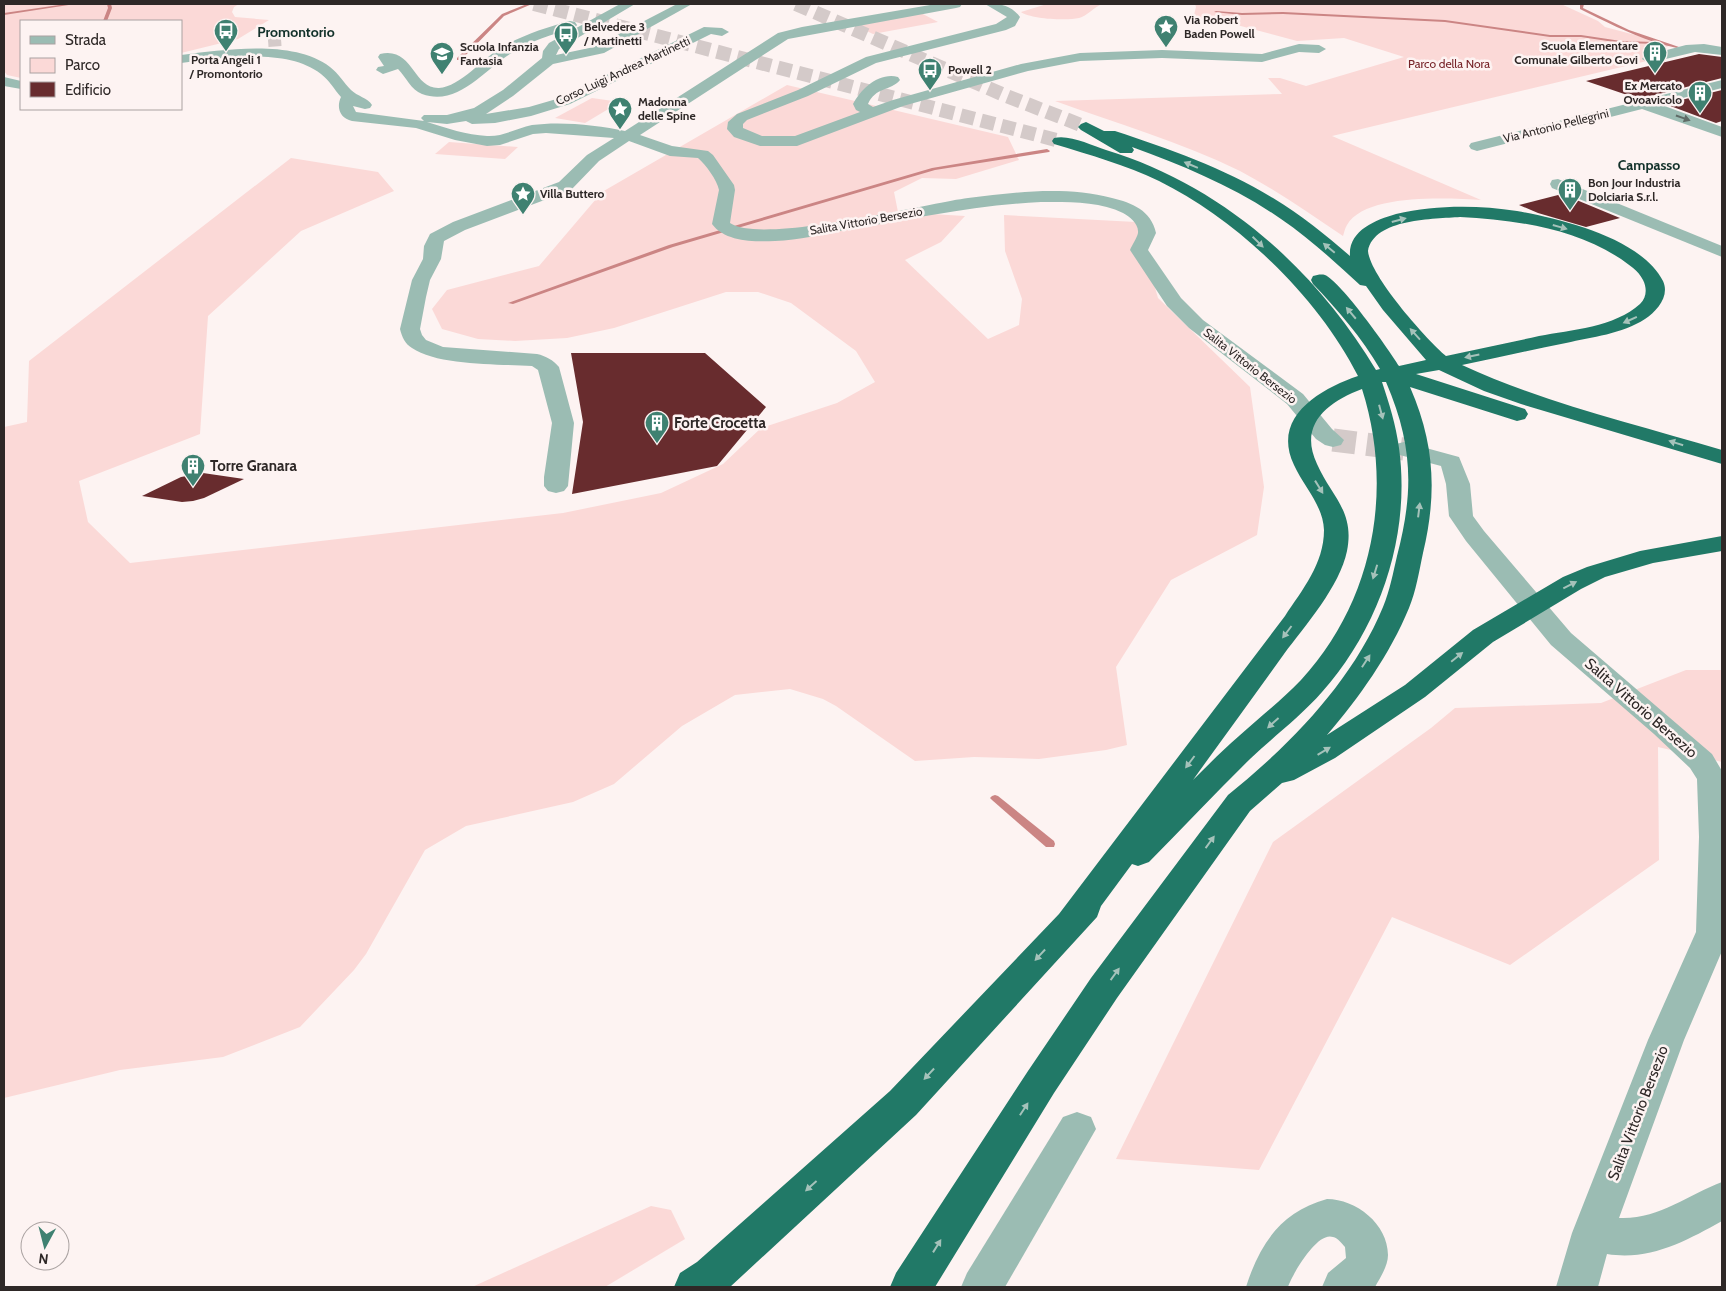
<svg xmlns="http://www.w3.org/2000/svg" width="1726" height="1291" font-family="Cabin,sans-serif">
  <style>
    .green { fill: #fbd9d7 }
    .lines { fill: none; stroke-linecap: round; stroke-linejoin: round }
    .stream { fill: #cb8584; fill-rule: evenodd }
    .building { fill: #682c2e }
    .street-tunnel-far1 { stroke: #d4cac9; stroke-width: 14; stroke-dasharray: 14 7; stroke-linecap: butt }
    .street-tunnel { stroke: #d4cac9; stroke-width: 23; stroke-dasharray: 23 11; stroke-linecap: butt }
    .highway-tunnel { stroke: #d4cac9; stroke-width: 14; stroke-dasharray: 14 7; stroke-linecap: butt }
    .street { fill: #9bbcb3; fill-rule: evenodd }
    .highway { fill: #217967; fill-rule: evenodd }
    .oneway { fill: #5f6b66 }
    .oneway2 { fill: #a5c2ba }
    .labels { text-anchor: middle; stroke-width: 5; stroke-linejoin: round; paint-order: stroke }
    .far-poi-label { font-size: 12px; font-weight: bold; fill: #2e2827; stroke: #fdf3f2; text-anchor: start }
    .far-park-label { font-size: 12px; fill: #772429; stroke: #fdf3f2 }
    .far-street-label { font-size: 12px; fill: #2e2827; stroke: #fdf3f2 }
    .far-neighbourhood-label { font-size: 14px; font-weight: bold; fill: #12312a; stroke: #fdf3f2 }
    .poi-label { font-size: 15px; font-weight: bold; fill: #2e2827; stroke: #fdf3f2; text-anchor: start }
    .street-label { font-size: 15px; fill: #2e2827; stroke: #fdf3f2 }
  </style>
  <rect width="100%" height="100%" fill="#fdf3f2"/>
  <g class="green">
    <path d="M4 4H239L234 7 232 12 235 17 269 20 238 39 181 53V21H21V78L7 75 4 71Z"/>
    <path d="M1047 4H1102C1094 7 1087 16 1079 18 1067 21 1030 19 1021 12Z"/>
    <path d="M1195 4H1561L1598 21 1605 27 1673 45 1644 53 1651 60 1332 136 1481 200C1449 198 1365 193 1347 225 1345 228 1344 233 1343 236 1309 213 1276 190 1240 171 1181 142 1116 123 1055 101L1282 94 1268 78H1280L1306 86 1404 57 1344 38 1297 41 1218 20 1200 19 1194 15 1196 7Z"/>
    <path d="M921 13 938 22 873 34 852 24Z"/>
    <path d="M787 85 1008 137 1019 160 956 179 922 178 894 192 898 212 965 216 941 242 905 260 988 339 1019 325 1022 299 1005 251 1004 215 1136 222 1158 298 1250 387 1264 487 1257 535 1171 580 1116 667 1127 745 1106 750 1039 759 974 757 915 761 836 706 823 699 790 689 735 695 682 726 614 784 573 802 466 826 425 850 366 954 354 970 300 1027 223 1057 120 1070 4 1098V427L27 422 29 361 291 158 378 172 394 191 301 231 208 316 200 434 79 481 88 522 130 563 563 513 661 493 723 464 761 428 837 403 875 382 856 351 791 303 758 292H726L614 328 567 338 515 341 478 339 442 329 432 309 447 290 539 266 602 192Z"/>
    <path d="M592 98 620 102 585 123 555 118Z"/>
    <path d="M449 142 518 147 505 159 435 154Z"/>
    <path d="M1686 670H1722V762L1658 747 1659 860 1510 965 1392 917 1259 1170 1116 1159 1273 842 1431 728 1455 708 1601 703Z"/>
    <path d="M651 1206 671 1210 685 1239 605 1287H472Z"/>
  </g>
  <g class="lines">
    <g class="stream">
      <path d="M66 4H75L4 15V13Z"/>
      <path d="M107 4H111L112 8 107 21H103L108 8Z"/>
      <path d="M527 4H532L504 16 461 60H457V58L502 14Z"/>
      <path d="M1580 4H1584L1583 8 1629 30 1679 47 1677 48 1660 44 1621 43 1581 37H1550L1445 22 1283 14 1242 15 1214 12 1216 11 1242 13 1283 12 1445 20 1550 35H1581L1621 41 1654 42C1628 33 1604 21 1580 9Z"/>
      <path d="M1047 149 1050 151 1049 152 935 170 673 247 513 304 508 303 669 245 932 168Z"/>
      <path d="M995 795 998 796 1054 841 1055 844 1054 847H1046L992 800 990 798 992 796Z"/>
    </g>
  </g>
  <g class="building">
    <path d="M1699 54 1722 57V78L1639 99 1586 81Z"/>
    <path d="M1722 90V121L1716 123 1665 104Z"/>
    <path d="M1562 194 1620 218 1586 227 1538 213 1519 205Z"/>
    <path d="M571 353H705L766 407 717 466 572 494 583 422Z"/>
    <path d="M203 473 244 479 204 498 193 501 182 502 142 496 181 477Z"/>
  </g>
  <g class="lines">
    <path class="street-tunnel-far1" d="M268 40 281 39"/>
    <path class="street-tunnel" d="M1333 440 1404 449"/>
    <g class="highway-tunnel">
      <path d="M534 4 1060 141"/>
      <path d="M796 4 1004 95 1086 127"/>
    </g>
    <g class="street">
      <path d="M620 4H635L559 49 556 55 594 47 677 4H692L604 53 553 64 513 96 486 114 529 107 560 98 704 27 722 28 729 32 722 36 711 34 570 104 531 116 495 123 472 124 466 121 447 124 427 122C446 128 467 135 487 136 503 137 517 128 532 125 560 121 598 125 625 131L778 33 802 27 936 4H962L960 7 956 8 788 39 640 135 672 146 708 151 713 155 734 185 735 190 730 223C762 245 923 204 968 198 1015 192 1066 186 1112 198 1132 203 1151 210 1156 233L1148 250 1181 298 1203 320 1303 394 1332 429 1344 440 1341 445 1333 447 1325 445 1316 439 1287 404 1189 328 1167 306 1130 250C1132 245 1137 238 1138 233 1139 224 1130 217 1123 213 1099 201 1068 202 1041 202 975 205 911 219 846 230 823 234 799 240 775 241 755 242 725 242 712 224L719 190C717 180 706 165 698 158L670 156 629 141 599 161 571 190 465 230 444 241 441 259 430 280 426 297 420 329 422 335 426 340 443 347 537 354C546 356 553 360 559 367L574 423 568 486 564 491 556 493 548 491 544 486V477L552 423 538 370 532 366C500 364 438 366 412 348 405 344 402 337 400 329L412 280 423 259 424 246 430 234 453 222 559 182 587 155 614 138 546 133 533 134 500 145 487 146 455 140 416 128 352 121C340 118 336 108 341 97 334 89 329 80 321 74 287 47 221 58 181 63V55C225 50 293 39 330 67 339 74 344 83 351 90 357 96 368 98 372 105L370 108 365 109 353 106 356 112 424 121 421 118 424 115H447L474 108 503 90 542 58 543 51 549 43Z"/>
      <path d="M985 4C999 3 1011 5 1020 17L1015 26 1006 30 876 63 808 96 747 120 743 124V128L762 136H795L860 112 856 110 853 104C861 89 879 72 898 77L900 80C891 91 875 87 868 104L873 107 893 100 1021 64 1080 53 1162 50 1262 54 1299 44 1319 45 1326 49 1319 53 1299 52 1262 62 1162 58 1080 61 1028 71 903 106 797 146H760L734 137 727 129 728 122 737 114 798 90 866 57 996 24 1007 17Z"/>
      <path d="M570 21 575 22 577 25 575 28C553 34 529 41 510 54 484 70 458 107 422 94 411 90 406 77 398 69L383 74 376 70 378 67 384 66 378 57 380 54C413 46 413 89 439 88 460 87 484 57 502 47 523 35 547 27 570 21Z"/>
      <path d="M1704 44 1722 47V55L1695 52 1649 63 1642 59 1644 56 1686 45Z"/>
      <path d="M4 77 21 81V89L4 86Z"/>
      <path d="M1722 80V88L1659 104 1722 127V137L1642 109 1477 151 1471 149 1469 146 1471 143Z"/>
      <path d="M1558 179 1722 246V257L1552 188 1550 184 1552 180Z"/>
      <path d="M1404 442 1459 457 1470 484 1473 516 1484 531 1571 633 1712 754 1722 771V951L1684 1040 1619 1218C1658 1220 1687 1195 1722 1182V1221C1686 1241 1650 1261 1607 1254L1598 1287H1556L1572 1233 1648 1040 1696 932 1699 837 1697 779 1690 768 1654 734 1551 645 1466 541 1449 516 1446 484 1441 466 1396 454 1393 449 1396 444Z"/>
      <path d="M1077 1112 1091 1117 1096 1129 1005 1287H961L967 1273 1063 1117Z"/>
      <path d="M1327 1199C1356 1199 1388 1224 1388 1255 1388 1266 1380 1278 1375 1287H1322L1328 1273 1346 1258 1345 1247C1342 1244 1338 1238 1333 1237 1317 1231 1292 1275 1288 1287H1246C1260 1243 1281 1212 1327 1199Z"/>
    </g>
    <path class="highway" d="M1086 122 1104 131H1115C1169 149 1224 168 1273 198 1301 215 1326 235 1350 256 1348 231 1375 220 1396 214 1435 205 1477 205 1517 211 1561 219 1641 238 1663 281 1670 296 1657 311 1645 319 1622 334 1592 337 1566 343 1531 350 1496 358 1462 365 1544 403 1635 424 1722 450V464L1521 404 1484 391 1439 370 1416 374 1525 409 1528 414 1525 419 1517 421 1410 387C1435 444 1437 494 1423 553 1419 572 1416 591 1409 608 1390 654 1359 698 1327 735L1405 685 1473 630 1563 577 1587 567 1640 551 1722 536V551L1653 563 1605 577 1581 589 1493 642 1425 697 1335 758 1294 780 1282 783 1250 811 1117 998 1054 1093 935 1287H890L896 1273 1028 1071 1091 978 1228 795C1290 745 1352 682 1383 607 1390 590 1393 573 1397 556 1414 491 1413 445 1386 382H1382C1389 403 1396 425 1399 448 1411 535 1380 627 1322 692 1300 717 1273 737 1250 759 1215 793 1183 828 1149 862L1138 866 1132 864 1101 906 1097 917 916 1115 730 1287H674L680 1273 697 1262 890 1091 1059 914 1285 616C1302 590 1324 564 1324 530 1323 505 1304 487 1294 465 1271 417 1320 389 1358 376 1318 297 1238 220 1159 181 1126 165 1090 155 1054 144L1052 141 1054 138C1069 134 1091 145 1106 150 1221 185 1314 267 1376 370L1380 369C1362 338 1338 310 1313 284L1311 280 1313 276C1317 275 1321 274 1325 275 1341 282 1388 348 1399 366L1426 360 1383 310 1366 286 1360 285C1335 262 1309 238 1281 219 1235 187 1184 166 1132 147L1134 150 1132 153H1120L1081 130 1078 127 1081 124ZM1460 217C1516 220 1573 228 1621 259 1629 265 1638 270 1643 280 1647 288 1647 297 1640 304 1615 327 1571 330 1539 336 1508 343 1477 349 1446 356 1426 339 1370 276 1368 251 1374 218 1435 219 1460 217ZM1362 389C1394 489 1374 601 1301 680 1282 700 1260 717 1239 736 1223 750 1208 765 1193 780 1223 738 1254 696 1284 654 1305 626 1340 586 1347 551 1355 511 1331 496 1317 464 1298 424 1328 402 1362 389Z"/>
  </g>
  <defs><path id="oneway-solid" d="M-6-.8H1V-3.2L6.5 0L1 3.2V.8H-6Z" transform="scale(1.25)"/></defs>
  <use class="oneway" href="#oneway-solid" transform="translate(1683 118) rotate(19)"/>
  <g class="oneway2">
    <use href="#oneway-solid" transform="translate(1191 165) rotate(-157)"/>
    <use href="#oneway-solid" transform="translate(1399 220) rotate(-15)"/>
    <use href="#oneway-solid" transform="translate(1560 227) rotate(16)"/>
    <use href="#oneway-solid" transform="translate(1258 242) rotate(44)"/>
    <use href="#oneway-solid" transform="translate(1329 248) rotate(-140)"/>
    <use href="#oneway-solid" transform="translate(1351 313) rotate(-130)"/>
    <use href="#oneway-solid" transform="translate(1630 320) rotate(156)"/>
    <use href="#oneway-solid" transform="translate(1415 334) rotate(-132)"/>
    <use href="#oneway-solid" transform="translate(1472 356) rotate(168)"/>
    <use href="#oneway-solid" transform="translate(1381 412) rotate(75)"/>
    <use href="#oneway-solid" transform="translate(1676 443) rotate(-163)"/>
    <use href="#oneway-solid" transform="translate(1319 487) rotate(58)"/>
    <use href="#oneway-solid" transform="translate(1419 510) rotate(-83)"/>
    <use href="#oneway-solid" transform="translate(1375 572) rotate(107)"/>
    <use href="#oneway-solid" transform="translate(1570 585) rotate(-27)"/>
    <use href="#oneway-solid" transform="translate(1287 632) rotate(127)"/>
    <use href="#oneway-solid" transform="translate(1457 657) rotate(-39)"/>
    <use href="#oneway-solid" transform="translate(1366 661) rotate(-57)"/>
    <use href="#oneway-solid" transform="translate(1273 723) rotate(138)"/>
    <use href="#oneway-solid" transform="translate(1324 751) rotate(-31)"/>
    <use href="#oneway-solid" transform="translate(1190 762) rotate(127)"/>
    <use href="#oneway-solid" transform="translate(1210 842) rotate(-54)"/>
    <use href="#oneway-solid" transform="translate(1040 955) rotate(133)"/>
    <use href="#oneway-solid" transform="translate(1115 974) rotate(-54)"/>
    <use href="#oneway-solid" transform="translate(929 1074) rotate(133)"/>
    <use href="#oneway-solid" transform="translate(1024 1109) rotate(-57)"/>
    <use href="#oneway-solid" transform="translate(811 1186) rotate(138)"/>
    <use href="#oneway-solid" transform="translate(937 1246) rotate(-58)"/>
  </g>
  <defs>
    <symbol id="sight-pin" viewBox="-11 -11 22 30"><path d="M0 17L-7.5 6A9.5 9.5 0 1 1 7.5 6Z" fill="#3f8171" stroke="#fdf3f2"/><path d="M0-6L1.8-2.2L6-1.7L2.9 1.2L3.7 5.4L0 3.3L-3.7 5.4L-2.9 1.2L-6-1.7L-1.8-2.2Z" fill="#fff"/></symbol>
    <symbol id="bus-pin" viewBox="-11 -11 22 30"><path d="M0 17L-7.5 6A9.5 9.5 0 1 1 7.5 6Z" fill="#3f8171" stroke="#fdf3f2"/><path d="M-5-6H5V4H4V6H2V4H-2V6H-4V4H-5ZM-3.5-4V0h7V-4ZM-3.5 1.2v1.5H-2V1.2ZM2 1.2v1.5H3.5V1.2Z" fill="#fff"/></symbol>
    <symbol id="building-pin" viewBox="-11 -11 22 30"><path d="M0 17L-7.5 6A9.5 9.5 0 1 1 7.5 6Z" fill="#3f8171" stroke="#fdf3f2"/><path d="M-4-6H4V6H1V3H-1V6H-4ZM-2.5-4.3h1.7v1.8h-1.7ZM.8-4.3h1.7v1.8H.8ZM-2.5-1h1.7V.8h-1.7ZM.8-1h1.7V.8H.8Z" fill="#fff"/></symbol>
    <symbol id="school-pin" viewBox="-11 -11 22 30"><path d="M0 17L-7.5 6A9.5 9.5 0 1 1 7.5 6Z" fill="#3f8171" stroke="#fdf3f2"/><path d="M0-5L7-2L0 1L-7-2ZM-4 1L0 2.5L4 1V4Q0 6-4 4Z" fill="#fff"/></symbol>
  </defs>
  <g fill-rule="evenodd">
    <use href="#sight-pin" x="1152" y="13" width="28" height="38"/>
    <use href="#bus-pin" x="212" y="17" width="28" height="38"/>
    <use href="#bus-pin" x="552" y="20" width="28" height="38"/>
    <use href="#building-pin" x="1641" y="39" width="28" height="38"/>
    <use href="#school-pin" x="428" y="40" width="28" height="38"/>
    <use href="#bus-pin" x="916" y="56" width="28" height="38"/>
    <use href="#building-pin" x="1686" y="79" width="28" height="38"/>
    <use href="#sight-pin" x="606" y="95" width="28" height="38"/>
    <use href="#building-pin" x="1556" y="176" width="28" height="38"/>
    <use href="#sight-pin" x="509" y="180" width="28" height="38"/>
    <use href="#building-pin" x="643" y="409" width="28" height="38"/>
    <use href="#building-pin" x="179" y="452" width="28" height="38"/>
  </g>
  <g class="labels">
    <g class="far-poi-label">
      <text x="1184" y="24">Via Robert<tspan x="1184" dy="14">Baden Powell</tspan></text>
      <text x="584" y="31">Belvedere 3<tspan x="584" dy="14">/ Martinetti</tspan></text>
      <text x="1638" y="50" text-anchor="end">Scuola Elementare<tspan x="1638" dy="14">Comunale Gilberto Govi</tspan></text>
      <text x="460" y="51">Scuola Infanzia<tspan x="460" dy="14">Fantasia</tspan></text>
      <text x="226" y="64" text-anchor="middle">Porta Angeli 1<tspan x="226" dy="14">/ Promontorio</tspan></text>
      <text x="948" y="74">Powell 2</text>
      <text x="1682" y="90" text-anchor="end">Ex Mercato<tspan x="1682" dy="14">Ovoavicolo</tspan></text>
      <text x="638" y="106">Madonna<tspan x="638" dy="14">delle Spine</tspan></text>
      <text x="1588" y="187">Bon Jour Industria<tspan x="1588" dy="14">Dolciaria S.r.l.</tspan></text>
      <text x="540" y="198">Villa Buttero</text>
    </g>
    <g class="far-park-label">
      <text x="1449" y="68">Parco della Nora</text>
    </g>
    <g class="far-street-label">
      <text transform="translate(623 71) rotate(-25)" y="4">Corso Luigi Andrea Martinetti</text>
      <text transform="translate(1556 126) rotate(-14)" y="4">Via Antonio Pellegrini</text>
      <text transform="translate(866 221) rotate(-10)" y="4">Salita Vittorio Bersezio</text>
      <text transform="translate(1250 366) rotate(38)" y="4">Salita Vittorio Bersezio</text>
    </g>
    <g class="far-neighbourhood-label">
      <text x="296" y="37">Promontorio</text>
      <text x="1649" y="170">Campasso</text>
    </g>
    <g class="poi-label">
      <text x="674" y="428">Forte Crocetta</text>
      <text x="210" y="471">Torre Granara</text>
    </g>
    <g class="street-label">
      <text transform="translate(1641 708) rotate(41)" y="5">Salita Vittorio Bersezio</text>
      <text transform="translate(1638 1113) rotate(-69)" y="5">Salita Vittorio Bersezio</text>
    </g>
  </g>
  <rect width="1726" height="1291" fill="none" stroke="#2e2827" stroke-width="10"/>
  <rect x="20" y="20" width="162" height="90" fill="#fdf3f2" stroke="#aaa2a1"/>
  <rect x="30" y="36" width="25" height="8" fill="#9bbcb3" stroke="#aaa2a1"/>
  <text x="65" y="45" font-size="15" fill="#2e2827">Strada</text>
  <rect x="30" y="58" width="25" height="15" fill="#fbd9d7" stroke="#aaa2a1"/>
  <text x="65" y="70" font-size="15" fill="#2e2827">Parco</text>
  <rect x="30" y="82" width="25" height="15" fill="#682c2e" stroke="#aaa2a1"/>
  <text x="65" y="95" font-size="15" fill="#2e2827">Edificio</text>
  <g transform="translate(45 1246) rotate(187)"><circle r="24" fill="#fdf3f2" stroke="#aaa2a1"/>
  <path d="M0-4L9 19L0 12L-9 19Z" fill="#3f8171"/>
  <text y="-8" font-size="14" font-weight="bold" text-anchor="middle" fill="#2e2827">N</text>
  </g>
</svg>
